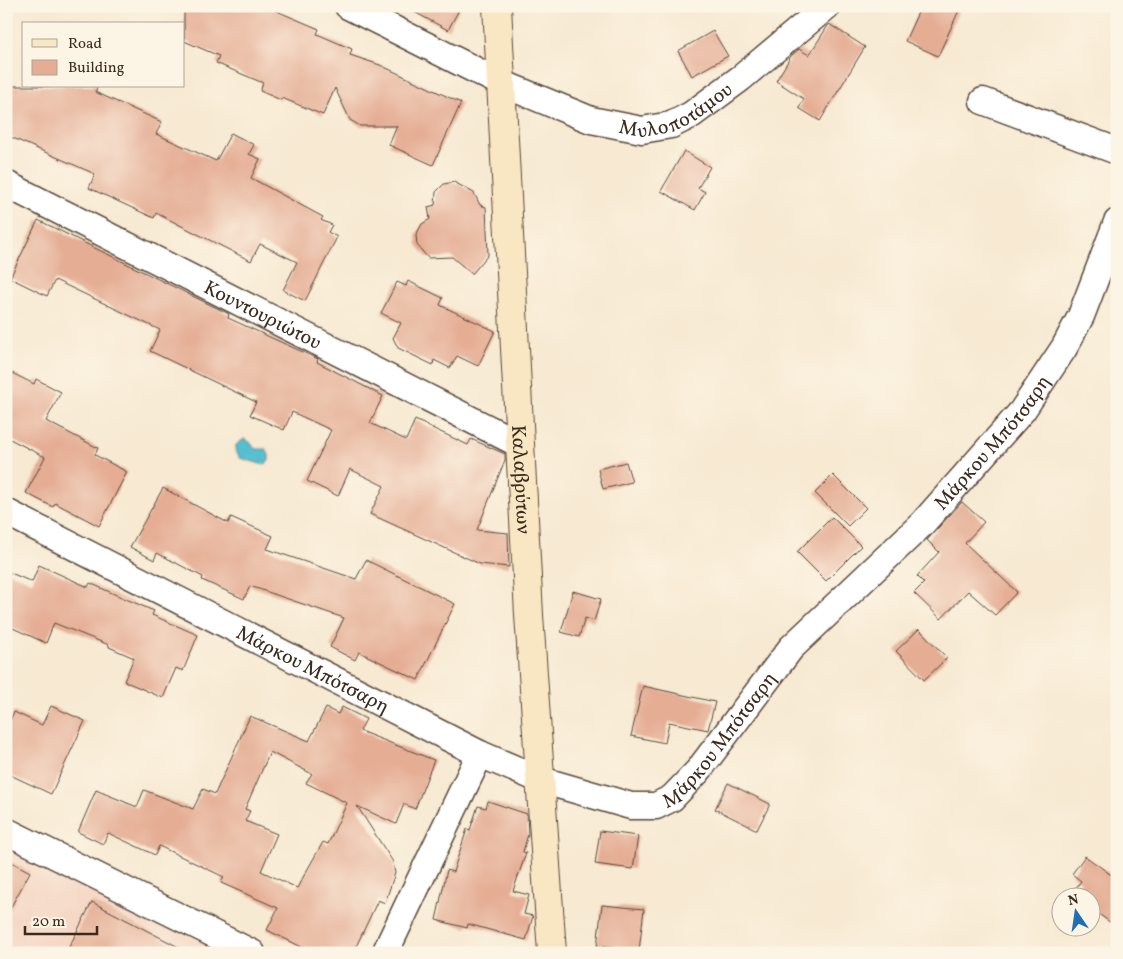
<svg xmlns="http://www.w3.org/2000/svg" width="1123" height="959" font-family="Vollkorn,serif">
  <style>
    .built { fill: #f4d3c0 }
    .water { fill: #54bfcf; stroke: #487476 }
    .building { fill: #e5ad94; fill-rule: evenodd }
    .lines { fill: none; stroke-linecap: round; stroke-linejoin: round }
    .street-casing { stroke: #574739; stroke-width: 29 }
    .secondary-casing { stroke: #574739; stroke-width: 30 }
    .street { stroke: #fff; stroke-width: 26 }
    .secondary { stroke: #f9e7c3; stroke-width: 28 }
    .labels { text-anchor: middle; stroke-width: 4; stroke-linejoin: round; paint-order: stroke }
    .street-label { font-size: 20px; fill: #3b2a1e; stroke: #fcf5e5 }
  </style>
  <rect width="100%" height="100%" fill="#fcf5e5"/>
  <filter id="ink" filterUnits="userSpaceOnUse"><feTurbulence type="fractalNoise" baseFrequency=".02" numOctaves="2"/><feDisplacementMap in="SourceGraphic" scale="10" xChannelSelector="R" yChannelSelector="G"/><feConvolveMatrix kernelMatrix="1 2 1 2 8 2 1 2 1" color-interpolation-filters="sRGB"/></filter>
  <filter id="wash" filterUnits="userSpaceOnUse"><feTurbulence type="fractalNoise" baseFrequency=".0096" numOctaves="4" result="noise"/><feDisplacementMap in="SourceGraphic" scale="20" xChannelSelector="R" yChannelSelector="G"/><feGaussianBlur stdDeviation="1.12" result="paint"/><feColorMatrix in="noise" values="0 0 0 0 0 0 0 0 0 0 0 0 0 0 0 0 0 1.4 0 .05"/><feComposite in="paint" operator="in"/></filter>
  <g filter="url(#wash)">
    <rect width="100%" height="100%" fill="#f7e9d2"/>
    <path class="built" d="M6 843 225 953H6Z"/>
    <path class="water" d="M244 439 250 442 255 449H266L269 455V461L264 465 240 458 236 451V445Z"/>
    <g id="blocks">
      <g class="building">
        <path d="M184 6H265L319 29 317 34 352 49 350 55 380 65 461 103 433 165 389 145 397 126H360L350 120 335 88 323 115 282 98 281 100 260 91 263 83 216 63 219 56 184 41Z"/>
        <path d="M403 6H461L448 30Z"/>
        <path d="M921 6H961L938 56 905 41Z"/>
        <path d="M829 24 865 47 820 121 799 108 804 99 776 81 791 56 799 49 809 55Z"/>
        <path d="M713 31 728 56 692 76 678 51Z"/>
        <path d="M6 86H98L95 92 162 122 156 134 216 161 231 133 254 145 249 154 260 159 251 178 323 217 321 220 332 225 328 232 337 237 305 301 283 290 297 262 260 244 251 261 156 213 154 218 89 188 95 174 6 135Z"/>
        <path d="M684 151 710 167 698 188 705 192 695 210 661 191Z"/>
        <path d="M454 182 474 193 480 205 486 207 488 255 472 274 452 257 428 258 417 245 416 235 422 224 430 219 428 207 435 205 436 192 444 184Z"/>
        <path d="M38 220 229 314 228 318 318 359 317 362 383 396 370 423 406 440 415 420 468 445 471 439 505 454V460L477 530 508 533 509 567 480 564 370 514 384 486 350 469 338 496 307 481 331 430 292 412 284 430 250 415 256 402 150 351 160 330 55 280 47 296 10 278Z"/>
        <path d="M408 281 443 298 440 305 495 331 478 366 457 356 450 368 434 360 433 365 398 348 393 338 401 323 381 313 397 282 406 286Z"/>
        <path d="M6 370 34 384 36 379 61 392 46 421 98 448 95 455 127 472 99 526 55 503 53 507 26 493 45 457 6 437Z"/>
        <path d="M626 462 632 482 603 489 598 469Z"/>
        <path d="M833 475 866 508 848 526 815 493Z"/>
        <path d="M163 488 228 523 231 517 273 536 267 549 356 579 366 560 455 604 418 680 359 652 355 660 330 647 344 618 250 586 244 599 202 580 203 577 157 553 154 560 130 547Z"/>
        <path d="M962 502 984 522 965 543 1017 592 995 615 968 591 941 619 914 593 924 583 917 576 939 552 927 540Z"/>
        <path d="M832 517 861 546 826 581 797 552Z"/>
        <path d="M39 565 88 587 90 583 112 593 154 611 152 615 198 635 183 671 176 668 163 698 124 681 134 658 109 647V645L54 623 46 643 6 625V571L32 582Z"/>
        <path d="M573 591 601 599 594 621 585 618 579 637 561 632Z"/>
        <path d="M919 629 947 658 924 680 896 651Z"/>
        <path d="M643 686 715 702 708 730 669 722 665 743 631 736Z"/>
        <path d="M51 706 85 721 51 794 6 773V728L14 712 42 725Z"/>
        <path d="M342 707 366 719 360 731 434 760 415 809 404 804 396 824 357 806 393 862 395 873 385 903 378 900 353 953H314L267 930 278 908 221 883 224 877 159 846 155 855 108 833 103 844 78 832 96 790 137 807 144 790 193 809 203 789 215 794 250 716 309 741 326 708 338 714ZM270 752 312 774 306 783 347 803 328 844 323 842 297 888 261 871 277 834 245 821 250 811 245 809Z"/>
        <path d="M728 783 770 804 757 830 715 809Z"/>
        <path d="M488 801 527 814 528 834 523 852 526 853 513 891 529 895 524 914 533 916 526 940 468 924 467 928 436 920 447 870 453 872 467 829 470 830 478 806 486 808Z"/>
        <path d="M600 831 638 836 633 869 595 864Z"/>
        <path d="M1085 856 1117 879V927L1090 908V896H1070L1081 881 1072 874Z"/>
        <path d="M6 859 30 872 6 916Z"/>
        <path d="M92 902 190 953H66Z"/>
        <path d="M602 905 644 909 639 951 597 946Z"/>
      </g>
    </g>
  </g>
  <g filter="url(#ink)">
    <use href="#blocks" fill-opacity="0" stroke="#574739" stroke-width="1"/>
    <g class="lines">
      <defs>
        <g id="street">
          <path id="s1" d="M348 6 501 83 591 120 642 130 671 125 691 115 741 78 827 6"/>
          <path d="M983 101 1117 151"/>
          <path id="s2" d="M6 184 519 444"/>
          <path id="s3" d="M6 512 480 754 541 780 631 806H656L672 798 698 771 791 648 922 524 1022 411 1064 348 1081 316 1117 222"/>
          <path d="M6 831 252 953"/>
          <path d="M385 953 480 754"/>
        </g>
        <g id="secondary">
          <path id="s4" d="M497 6 529 615 552 953"/>
        </g>
      </defs>
      <use href="#street" class="street-casing"/>
      <use href="#secondary" class="secondary-casing"/>
      <use href="#street" class="street"/>
      <use href="#secondary" class="secondary"/>
    </g>
  </g>
  <g class="labels">
    <g class="street-label">
      <text dy="7" stroke="none"><textPath href="#s1" startOffset="359">Μυλοποτάμου</textPath></text>
      <text dy="7" stroke="none"><textPath href="#s2" startOffset="288">Κουντουριώτου</textPath></text>
      <text dy="7" stroke="none"><textPath href="#s3" startOffset="1215">Μάρκου Μπότσαρη</textPath></text>
      <text dy="7" stroke="none"><textPath href="#s4" startOffset="474">Καλαβρύτων</textPath></text>
      <text dy="7" stroke="none"><textPath href="#s3" startOffset="345">Μάρκου Μπότσαρη</textPath></text>
      <text dy="7" stroke="none"><textPath href="#s3" startOffset="810">Μάρκου Μπότσαρη</textPath></text>
    </g>
  </g>
  <rect width="1123" height="959" fill="none" stroke="#fcf5e5" stroke-width="25"/>
  <rect x="22" y="22" width="162" height="65" fill="#fcf5e5" stroke="#afa495"/>
  <rect x="32" y="39" width="25" height="8" fill="#f9e7c3" stroke="#afa495"/>
  <text x="68" y="48" font-size="15" fill="#3b2a1e">Road</text>
  <rect x="32" y="60" width="25" height="15" fill="#e5ad94" stroke="#afa495"/>
  <text x="68" y="72" font-size="15" fill="#3b2a1e">Building</text>
  <g transform="translate(1076 912) rotate(347)"><circle r="24" fill="#fcf5e5" stroke="#afa495"/>
  <path d="M0-4L9 19L0 12L-9 19Z" fill="#1f6fb2"/>
  <text y="-8" font-size="14" font-weight="bold" text-anchor="middle" fill="#3b2a1e">N</text>
  </g>
  <path d="M25 926v8h72v-8" fill="none" stroke="#3b2a1e" stroke-width="2.5"/>
  <text x="32" y="926" font-size="15" fill="#3b2a1e" stroke="#fcf5e5" stroke-width="4" paint-order="stroke">20 m</text>
</svg>
